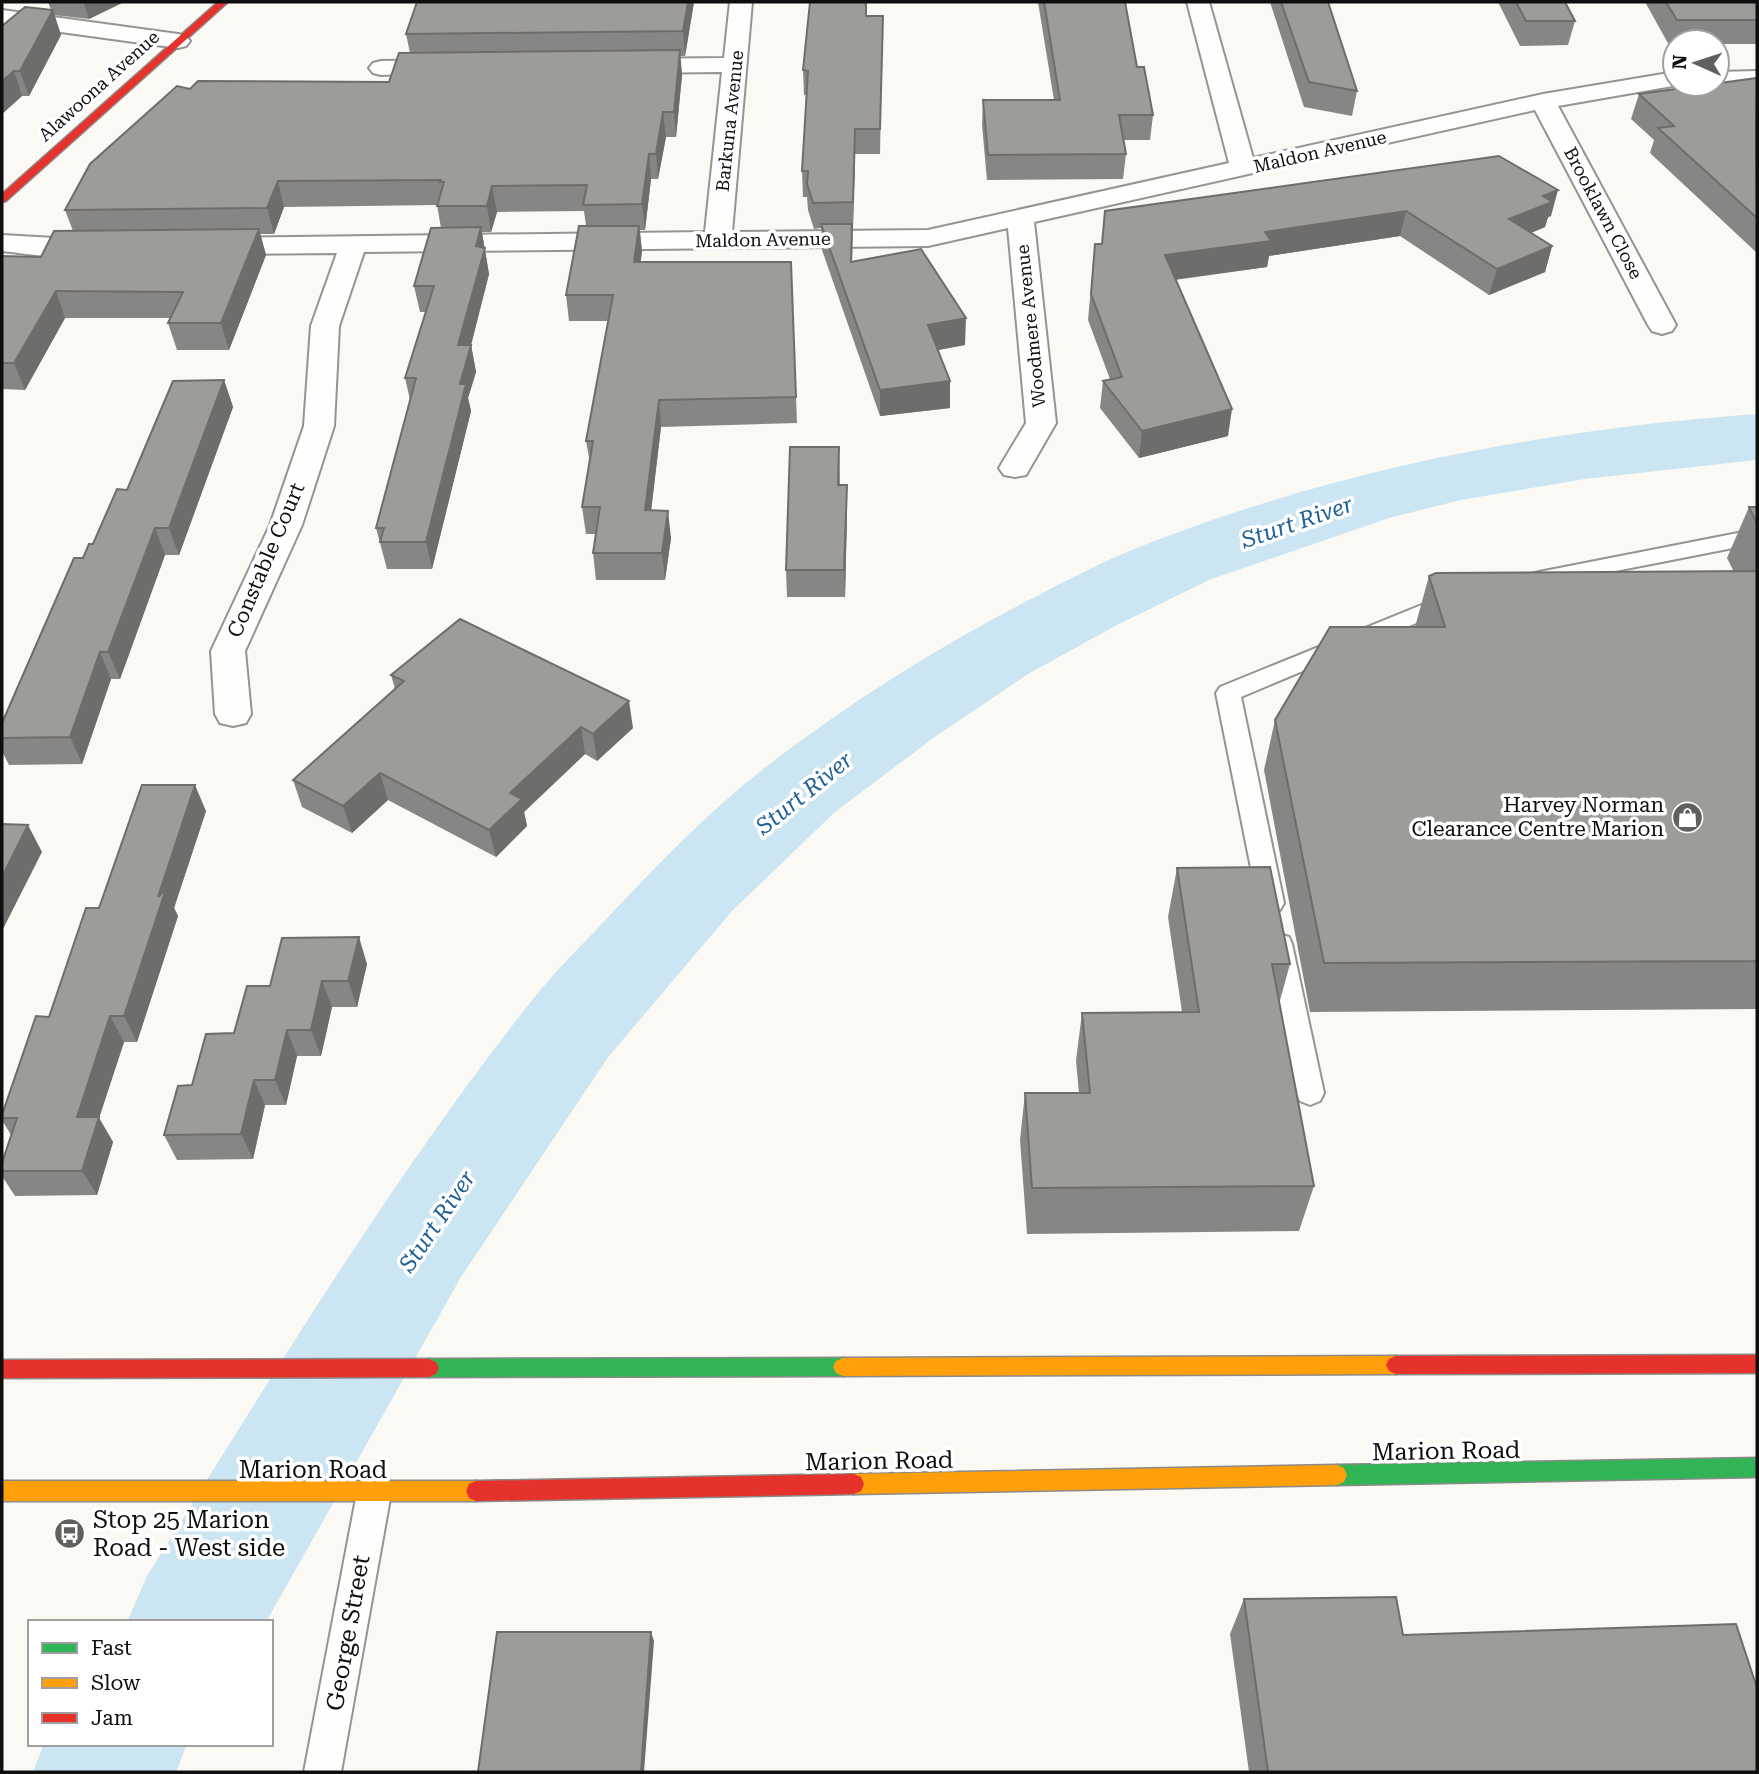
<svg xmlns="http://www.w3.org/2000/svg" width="1759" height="1774" font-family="'Roboto Serif',serif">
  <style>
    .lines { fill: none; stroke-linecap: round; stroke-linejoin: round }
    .river { fill: #cce5f3; fill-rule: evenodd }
    .lane-casing { stroke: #949492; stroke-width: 4 }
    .street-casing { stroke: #949492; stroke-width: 4 }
    .fast-casing { stroke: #8b8a88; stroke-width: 3 }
    .slow-casing { stroke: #8b8a88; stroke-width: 3 }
    .jam-casing { stroke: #8b8a88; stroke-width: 3 }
    .lane { fill: #fefefd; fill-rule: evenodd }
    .street { fill: #fefefd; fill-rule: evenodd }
    .fast { fill: #30b455; fill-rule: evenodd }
    .slow { fill: #ff9f0a; fill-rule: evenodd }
    .jam { fill: #e5322d; fill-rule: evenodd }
    .wall { fill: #888684 }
    .shaded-wall { fill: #6f6d6b }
    .building { fill: #9e9c99; stroke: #6f6d6b; stroke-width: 2 }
    .labels { text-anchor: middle; stroke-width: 7; stroke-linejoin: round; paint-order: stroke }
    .far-street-label { font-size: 18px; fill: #0e0e0e; stroke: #fff }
    .street-label { font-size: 21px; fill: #0e0e0e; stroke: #fff }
    .poi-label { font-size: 21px; fill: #0e0e0e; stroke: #fff; text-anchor: end }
    .water-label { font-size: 23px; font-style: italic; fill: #206197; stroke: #fff }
    .near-street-label { font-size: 24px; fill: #0e0e0e; stroke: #fff }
    .near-poi-label { font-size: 24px; fill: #0e0e0e; stroke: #fff; text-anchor: start }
  </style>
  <rect width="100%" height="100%" fill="#faf9f4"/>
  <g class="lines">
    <g class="river">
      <path d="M1757 414V460L1585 479 1461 500 1389 518 1209 580 1117 625 1028 674 936 736 835 812 733 910 609 1056 461 1277 266 1622H127L147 1576C270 1380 389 1181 533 999 557 969 585 942 611 914 661 861 713 807 771 763 852 701 939 646 1029 600 1069 579 1110 558 1152 542 1347 467 1550 429 1757 414Z"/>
      <path d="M44 1744H187L176 1772H33Z"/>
    </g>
    <defs>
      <g id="lane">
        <path d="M1757 532V546L1738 547 1539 586 1531 584 1528 579 1531 574 1539 572 1738 533Z"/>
        <path d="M1451 593 1459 595 1462 600 1459 605 1241 697 1284 903 1280 910 1271 913 1262 910 1258 903 1216 693 1220 687Z"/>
        <path d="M1279 934 1289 937 1292 944 1324 1093 1320 1101 1310 1105 1300 1101 1296 1093 1266 944 1269 937Z"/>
        <path d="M374 1477 386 1481 391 1493 341 1772H304L357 1493 362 1481Z"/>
      </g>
      <g id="street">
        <path d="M730 2H752L732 232 928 230 1229 163 1187 2H1209L1253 158 1543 94 1675 72V84H1684L1558 106 1676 325 1672 331 1662 334 1652 331 1648 325 1535 110 1034 222 1056 423 1026 475 1015 477 1004 475 999 468 1026 423 1008 228 928 246 364 252 339 326 334 426 302 525 245 651 251 714 246 723 233 726 220 723 215 714 211 651 270 525 304 426 311 326 337 253 210 254 200 252 196 246 200 240 210 238 705 232 722 72 628 73 620 71 616 66 620 61 628 59 724 58Z"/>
        <path d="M2 10 178 34 186 36 190 41 186 46 178 48 2 24Z"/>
        <path d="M445 60 453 62 457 67 453 72 381 75 373 73 369 68 373 63 381 61Z"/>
        <path d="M1757 71V85L1708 84H1717V72Z"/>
        <path d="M2 235 107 241 111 247 107 253C74 261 35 255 2 251Z"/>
      </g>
      <g id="fast">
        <path d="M843 1358 850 1361 853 1367 850 1373 843 1376 429 1377 422 1374 419 1368 422 1362 429 1359Z"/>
        <path d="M1757 1458V1477L1337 1485 1330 1482 1327 1475 1330 1468 1337 1465Z"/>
      </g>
      <g id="slow">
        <path d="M1396 1356 1403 1359 1406 1365 1403 1371 1396 1374 843 1376 836 1373 833 1367 836 1361 843 1358Z"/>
        <path d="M1337 1465 1344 1468 1347 1475 1344 1482 1337 1485 854 1494 847 1491 844 1484 847 1477 854 1474Z"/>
        <path d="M2 1481H476L483 1484 486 1491 483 1498 476 1501H2Z"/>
      </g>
      <g id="jam">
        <path d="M218 2H228L6 201 2 202V194Z"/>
        <path d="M1757 1355V1373L1396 1374 1389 1371 1386 1365 1389 1359 1396 1356Z"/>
        <path d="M429 1359 436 1362 439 1368 436 1374 429 1377 2 1378V1360Z"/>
        <path d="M854 1474 861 1477 864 1484 861 1491 854 1494 476 1501 469 1498 466 1491 469 1484 476 1481Z"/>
      </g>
    </defs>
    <use href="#lane" class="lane-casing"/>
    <use href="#street" class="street-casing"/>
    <use href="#fast" class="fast-casing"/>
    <use href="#slow" class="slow-casing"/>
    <use href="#jam" class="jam-casing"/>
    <use href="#lane" class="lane"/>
    <use href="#street" class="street"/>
    <use href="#fast" class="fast"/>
    <use href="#slow" class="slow"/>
    <use href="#jam" class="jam"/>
  </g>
  <g class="wall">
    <path d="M48 2H124L89 19 54 15 61 35 29 96H22L2 114V26L51 10Z"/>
    <path d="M417 2H694L685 56H680L682 75 676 137H666L658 179H651L645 230H640L642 252 640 262H791L797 423 661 427 651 510 671 538 665 580H596L593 553 596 534H586L582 507 590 463 586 441 608 321H569L566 295 586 226 584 211 497 212 491 232H482L489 274 471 345 476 372 468 398 471 411 432 569H387L376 528 410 400 405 378 425 312H420L414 286 441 228 437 205 284 207 274 234H260L266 255 229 350H177L168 323 171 318H65L25 390 2 389V256L41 257 73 231 65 210 190 89 389 82 410 53 406 34Z"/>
    <path d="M1038 2H1125L1137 67 1153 115 1150 140H1124L1126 154 1123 179 987 180 982 125 983 100H1054Z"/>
    <path d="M1270 2H1328L1357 91 1352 116 1304 107Z"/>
    <path d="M1498 2H1565L1575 21 1568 45 1520 46Z"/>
    <path d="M1645 2H1757V44H1717V42H1675V45H1669Z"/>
    <path d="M867 16 882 41 880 154H855L852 262 965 345 938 350 950 381V408L880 416 822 250 821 228 814 229 808 210 807 197H803L802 171 807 95H804L803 70Z"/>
    <path d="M1757 78V253L1650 153 1654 140 1631 119 1639 94Z"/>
    <path d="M1499 156 1551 216 1548 217 1545 227 1531 233 1552 246 1545 272 1489 295 1400 236 1269 256 1267 267 1175 280 1228 436 1139 458 1100 408 1103 381 1110 379 1088 320 1095 244H1102Z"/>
    <path d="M224 380 233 407 179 555H165L120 679H111L82 764 9 765 2 751V723L83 558 127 490Z"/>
    <path d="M839 447 840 485H847V512L845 597H787L786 570Z"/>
    <path d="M1749 507H1757V1009L1310 1012 1264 770 1275 720 1415 627 1429 576 1734 572 1727 558Z"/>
    <path d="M391 675 633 728 597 761 585 754 524 812 527 826 496 857 388 800 352 833 302 807 293 780 395 689Z"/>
    <path d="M206 811 174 908 178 916 137 1042H124L99 1118 113 1142 97 1195 15 1196 2 1176V1163L11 1135 2 1120V1115L49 1017 99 908Z"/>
    <path d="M1177 868 1290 964 1279 1004 1314 1186 1299 1231 1027 1234 1020 1140 1025 1093H1079L1076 1061 1082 1013 1182 1012 1168 917Z"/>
    <path d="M367 964 357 1007H332L321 1056H297L286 1105H265L253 1159 177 1160 164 1135 192 1085 234 1033 270 986Z"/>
    <path d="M1244 1599 1403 1635 1757 1772H1249L1230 1634Z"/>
  </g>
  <g class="shaded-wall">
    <path d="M83 2H124L89 19Z"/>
    <path d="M688 2H694L685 56 683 31Z"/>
    <path d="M53 10 61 35 29 96 20 71Z"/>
    <path d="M680 50 682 75 676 137 674 112Z"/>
    <path d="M14 71 22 96 2 114V81Z"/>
    <path d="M663 112 666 137 658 179 656 154Z"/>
    <path d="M855 129V154L853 228V202Z"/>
    <path d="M649 154 651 179 645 230 642 204Z"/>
    <path d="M278 181 284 207 274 234 267 208Z"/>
    <path d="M492 186 497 212 491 232 487 206Z"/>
    <path d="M1558 190 1551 216 1548 217 1545 227 1502 245 1509 219 1543 196Z"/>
    <path d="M1406 211 1400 236 1269 256 1267 267 1162 281 1165 255 1265 232Z"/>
    <path d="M639 226 642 252 637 289 634 262Z"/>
    <path d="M481 227 489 274 471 345 476 372 468 398 471 411 432 569 426 542 460 384 458 345 476 246Z"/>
    <path d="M259 229 266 255 229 350 221 323Z"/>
    <path d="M1552 246 1545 272 1489 295 1497 269Z"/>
    <path d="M56 291 65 318 25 390 14 363Z"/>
    <path d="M966 318 965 345 927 352 928 325Z"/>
    <path d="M224 380 233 407 179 555 169 528Z"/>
    <path d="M950 381V408L880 416V390Z"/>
    <path d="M659 400 661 427 648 537 645 510Z"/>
    <path d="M1232 409 1228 436 1139 458 1142 431Z"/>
    <path d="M847 485V512L845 597 844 570Z"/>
    <path d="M668 511 671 538 665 580 662 553Z"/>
    <path d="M155 528 165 555 120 679 108 652Z"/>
    <path d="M100 652 111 679 82 764 70 737Z"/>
    <path d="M629 701 633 728 597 761 593 734Z"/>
    <path d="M581 727 585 754 524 812 527 826 496 857 489 830 510 793Z"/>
    <path d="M380 773 388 800 352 833 343 806Z"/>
    <path d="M195 785 206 811 174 908 178 916 137 1042 124 1016 158 897Z"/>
    <path d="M28 825 42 852 2 931V877Z"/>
    <path d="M359 937 367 964 357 1007 348 981Z"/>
    <path d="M322 981 332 1007 321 1056 311 1030Z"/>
    <path d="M110 1016 124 1042 99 1118 113 1142 97 1195 82 1171 77 1117Z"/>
    <path d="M287 1030 297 1056 286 1105 275 1080Z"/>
    <path d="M254 1080 265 1105 253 1159 241 1134Z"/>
    <path d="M651 1632 654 1641 644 1772H641Z"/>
  </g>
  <g class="building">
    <path d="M417 2H688L683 31 406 34Z"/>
    <path d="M810 2H866V16H883L880 129H855L853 202 813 203 807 184 808 171H802L808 71 803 70Z"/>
    <path d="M1044 2H1125L1137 67H1144L1153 115H1119L1126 154 988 155 983 100H1060Z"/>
    <path d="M1281 2H1328L1357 91 1309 82Z"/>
    <path d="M1516 2H1565L1575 21H1526Z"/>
    <path d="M1666 2H1757V20H1677Z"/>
    <path d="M25 7 53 10 20 71H14L2 81V26Z"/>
    <path d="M680 50 674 112H663L656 154H649L642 204 583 205 587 185 492 186 487 206H437L444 182H440L441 180 278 181 267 208 65 210 90 164 177 86 190 89 198 81 389 82 399 53Z"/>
    <path d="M1757 78 1756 139 1757 218 1658 128 1674 126 1639 94Z"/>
    <path d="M1499 156 1558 190 1543 196 1552 202 1509 219 1552 246 1497 269 1406 211 1265 232 1271 241 1165 255 1232 409 1142 431 1103 381 1122 377 1091 294 1095 244H1102L1105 211Z"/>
    <path d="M821 224H852L851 262 921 249 966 318 928 325 950 381 880 390Z"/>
    <path d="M579 226H639L634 262H791L796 397 659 400 645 510 668 511 662 553H593L600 507H582L593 441H586L613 295H566Z"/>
    <path d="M481 227 476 246 485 248 458 345H471L460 384H466L426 542H380L384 528H376L416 378H405L434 286H414L431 228Z"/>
    <path d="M259 229 221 323H168L183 292 56 291 14 363H2V256L41 257 54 231Z"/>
    <path d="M224 380 169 528H155L108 652H100L70 737 2 738V723L74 558H83L89 544H93L117 489 127 490 173 381Z"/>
    <path d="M790 447H839L838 485H847L844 570H786Z"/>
    <path d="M1749 507H1757V524Z"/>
    <path d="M1757 571V961L1324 963 1275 720 1330 627H1445L1429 576 1436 573Z"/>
    <path d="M460 619 629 701 593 734 581 727 510 793 522 799 489 830 380 773 343 806 293 780 404 681 391 675Z"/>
    <path d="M142 785H195L158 897 166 889 124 1016H110L77 1117H99L82 1171H2V1163L17 1118H2V1115L36 1016 49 1017 86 908H99Z"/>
    <path d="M2 824 28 825 2 877Z"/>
    <path d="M1270 867 1290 964H1272L1314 1186 1032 1188 1025 1093H1090L1082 1013 1199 1012 1177 868Z"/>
    <path d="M359 937 348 981H322L311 1030H287L275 1080H254L241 1134 164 1135 178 1086 192 1085 206 1034 234 1033 247 986H270L282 938Z"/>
    <path d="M1396 1597 1403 1635 1736 1624 1757 1688V1772H1268L1244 1599Z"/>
    <path d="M497 1632H651L641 1772H478Z"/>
  </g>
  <defs>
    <symbol id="shop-disc" viewBox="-11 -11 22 22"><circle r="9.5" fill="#61605e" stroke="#fff"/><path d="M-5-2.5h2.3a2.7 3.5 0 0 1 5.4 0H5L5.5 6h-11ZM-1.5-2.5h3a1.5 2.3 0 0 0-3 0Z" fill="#fff"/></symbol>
    <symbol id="bus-disc" viewBox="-11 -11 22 22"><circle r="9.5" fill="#61605e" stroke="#fff"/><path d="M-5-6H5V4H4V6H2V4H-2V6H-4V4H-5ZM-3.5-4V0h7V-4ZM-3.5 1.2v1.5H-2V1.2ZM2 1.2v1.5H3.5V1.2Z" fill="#fff"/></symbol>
  </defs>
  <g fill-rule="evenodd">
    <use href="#shop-disc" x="1670" y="800" width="35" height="35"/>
    <use href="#bus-disc" x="52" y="1516" width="35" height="35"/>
  </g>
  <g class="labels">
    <g class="far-street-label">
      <text transform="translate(99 86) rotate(-42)" y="6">Alawoona Avenue</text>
      <text transform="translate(730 121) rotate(-84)" y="6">Barkuna Avenue</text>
      <text transform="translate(1320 152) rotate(-13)" y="6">Maldon Avenue</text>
      <text transform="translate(1603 213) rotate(62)" y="6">Brooklawn Close</text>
      <text transform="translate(763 240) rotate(-1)" y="6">Maldon Avenue</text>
      <text transform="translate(1031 326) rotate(-96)" y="6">Woodmere Avenue</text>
    </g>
    <g class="street-label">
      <text transform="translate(266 560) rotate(-67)" y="7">Constable Court</text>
    </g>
    <g class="poi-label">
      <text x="1664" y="812">Harvey Norman<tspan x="1664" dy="24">Clearance Centre Marion</tspan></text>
    </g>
    <g class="water-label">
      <text transform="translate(1297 522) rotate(-19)" y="8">Sturt River</text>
      <text transform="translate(804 793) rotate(-39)" y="8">Sturt River</text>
      <text transform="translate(437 1221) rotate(-56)" y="8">Sturt River</text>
    </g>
    <g class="near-street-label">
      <text transform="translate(1446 1451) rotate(-1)" y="8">Marion Road</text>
      <text transform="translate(879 1461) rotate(-1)" y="8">Marion Road</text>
      <text x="313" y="1478">Marion Road</text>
      <text transform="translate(348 1633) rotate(-80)" y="8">George Street</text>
    </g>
    <g class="near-poi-label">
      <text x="93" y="1528">Stop 25 Marion<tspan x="93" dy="28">Road - West side</tspan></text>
    </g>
  </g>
  <rect width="1759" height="1774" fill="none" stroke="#0e0e0e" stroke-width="7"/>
  <rect x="28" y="1620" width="245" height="126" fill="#ffffff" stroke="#9f9f9f" stroke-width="2"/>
  <rect x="42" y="1643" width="35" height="10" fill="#30b455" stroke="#9f9f9f" stroke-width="2"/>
  <text x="91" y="1655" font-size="21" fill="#0e0e0e">Fast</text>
  <rect x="42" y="1678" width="35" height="10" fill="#ff9f0a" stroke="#9f9f9f" stroke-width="2"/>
  <text x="91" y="1690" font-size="21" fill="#0e0e0e">Slow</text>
  <rect x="42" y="1713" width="35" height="10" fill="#e5322d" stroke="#9f9f9f" stroke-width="2"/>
  <text x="91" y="1725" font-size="21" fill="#0e0e0e">Jam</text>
  <g transform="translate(1696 63) rotate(273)"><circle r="33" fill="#ffffff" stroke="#9f9f9f" stroke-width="2"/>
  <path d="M0-5L12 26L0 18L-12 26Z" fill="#61605e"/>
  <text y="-10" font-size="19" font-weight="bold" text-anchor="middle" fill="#0e0e0e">N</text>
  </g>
</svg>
